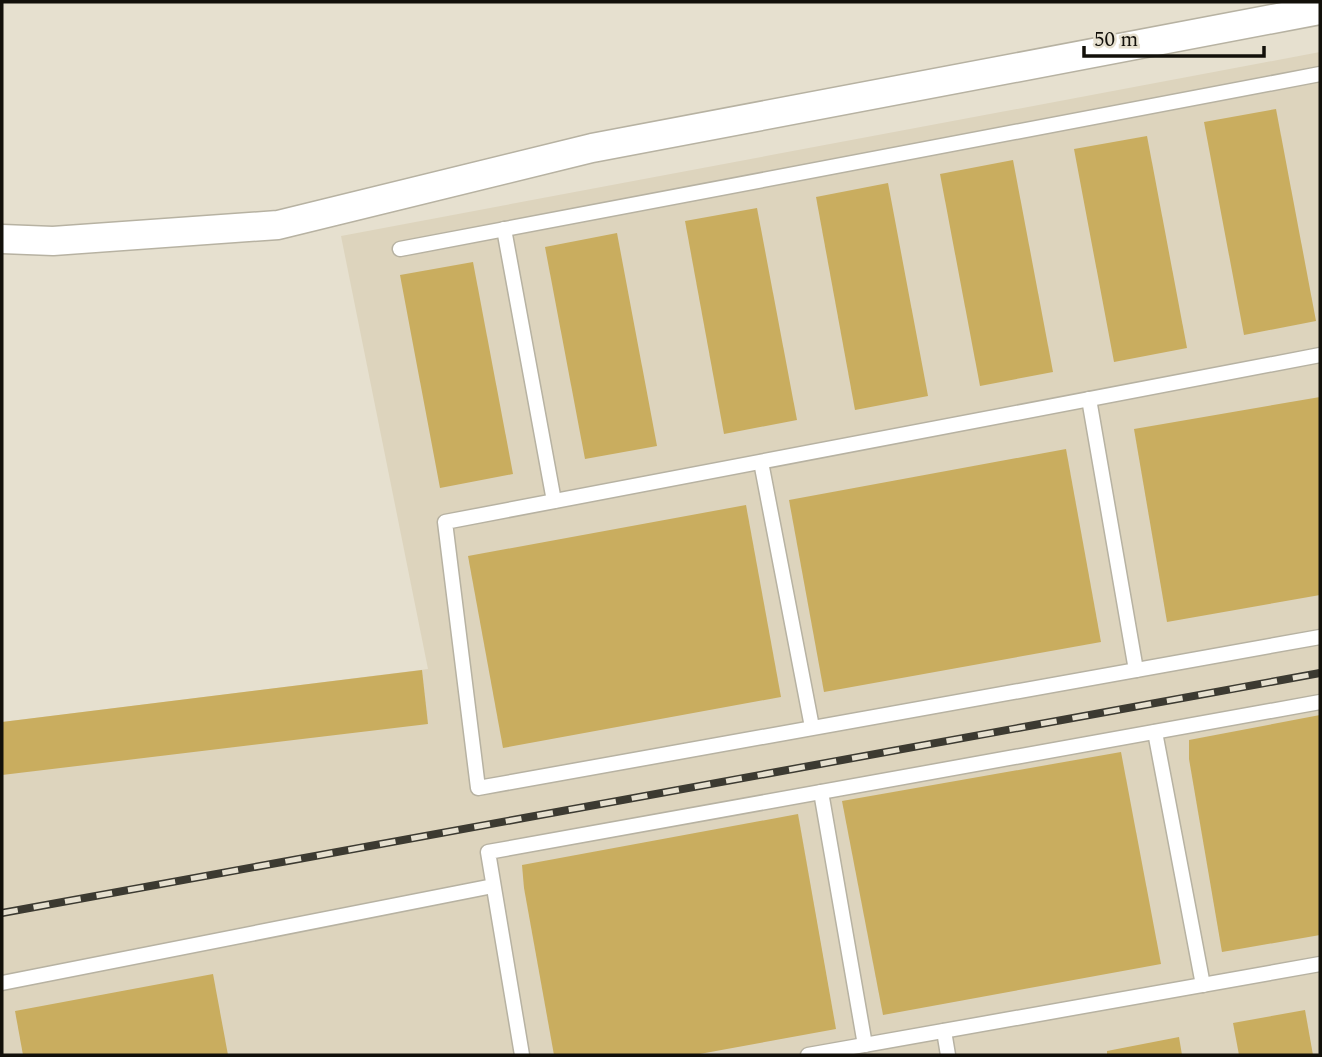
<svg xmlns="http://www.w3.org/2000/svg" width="1322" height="1057" font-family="Spectral,serif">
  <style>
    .built { fill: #ddd4bd }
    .building { fill: #c9ad5f }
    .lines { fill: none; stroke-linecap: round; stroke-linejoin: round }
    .lane-casing { stroke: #b7b2a2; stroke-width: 17 }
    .street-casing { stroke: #b7b2a2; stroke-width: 31 }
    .lane { stroke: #fff; stroke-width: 14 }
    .street { stroke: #fff; stroke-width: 28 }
    .rail-casing { stroke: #3c3a31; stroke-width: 8 }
    .rail { stroke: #e6e0cf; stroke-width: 5; stroke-dasharray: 16; stroke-linecap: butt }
  </style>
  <rect width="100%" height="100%" fill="#e6e0cf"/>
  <path class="built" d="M1320 52V1055H2V722L428 669 341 236Z"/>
  <g class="building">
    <path d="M1276 109 1316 321 1244 335 1204 122Z"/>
    <path d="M1147 136 1187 348 1114 362 1074 149Z"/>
    <path d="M1013 160 1053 372 980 386 940 174Z"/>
    <path d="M888 183 928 396 855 410 816 197Z"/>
    <path d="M757 208 797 420 724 434 685 221Z"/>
    <path d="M617 233 657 446 585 459 545 247Z"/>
    <path d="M473 262 513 474 440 488 400 275Z"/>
    <path d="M1320 397V595L1167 622 1134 429Z"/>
    <path d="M1066 449 1101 642 824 692 789 500Z"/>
    <path d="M746 505 781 697 503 748 468 556Z"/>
    <path d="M422 670 428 724 2 775V722Z"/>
    <path d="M1320 715V935L1222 952 1189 759V740Z"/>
    <path d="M1121 752 1161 964 883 1015 842 801Z"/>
    <path d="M798 814 836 1029 694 1055H554L524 888 522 865Z"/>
    <path d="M213 974 228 1055H23L15 1011Z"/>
    <path d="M1305 1010 1313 1055H1239L1233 1023Z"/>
    <path d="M1179 1037 1182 1055H1107V1051Z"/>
  </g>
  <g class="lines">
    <defs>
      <g id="lane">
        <path d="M504 229 554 501"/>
        <path d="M400 249 1320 74"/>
        <path d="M1320 355 445 522 478 788 1320 637"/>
        <path d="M1089 399 1136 670"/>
        <path d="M761 462 812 727"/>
        <path d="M1155 732 1203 985"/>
        <path d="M821 792 865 1045"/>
        <path d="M2 983 493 886"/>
        <path d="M944 1031 948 1055"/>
        <path d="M522 1055 488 852 1320 702"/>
        <path d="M808 1055 1320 964"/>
      </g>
      <path id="street" d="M2 239 53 241 278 225 592 148 1320 10"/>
    </defs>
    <use href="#lane" class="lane-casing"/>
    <use href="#street" class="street-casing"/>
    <use href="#lane" class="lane"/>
    <use href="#street" class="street"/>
    <defs>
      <path id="rail" d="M2 913 1320 673"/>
    </defs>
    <use href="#rail" class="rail-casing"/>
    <use href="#rail" class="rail"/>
  </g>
  <rect width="1322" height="1057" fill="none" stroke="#12100a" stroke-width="7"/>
  <path d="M1084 46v10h180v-10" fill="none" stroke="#12100a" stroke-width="3.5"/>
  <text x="1094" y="46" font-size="21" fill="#12100a" stroke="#e6e0cf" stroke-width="5" paint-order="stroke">50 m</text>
</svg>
